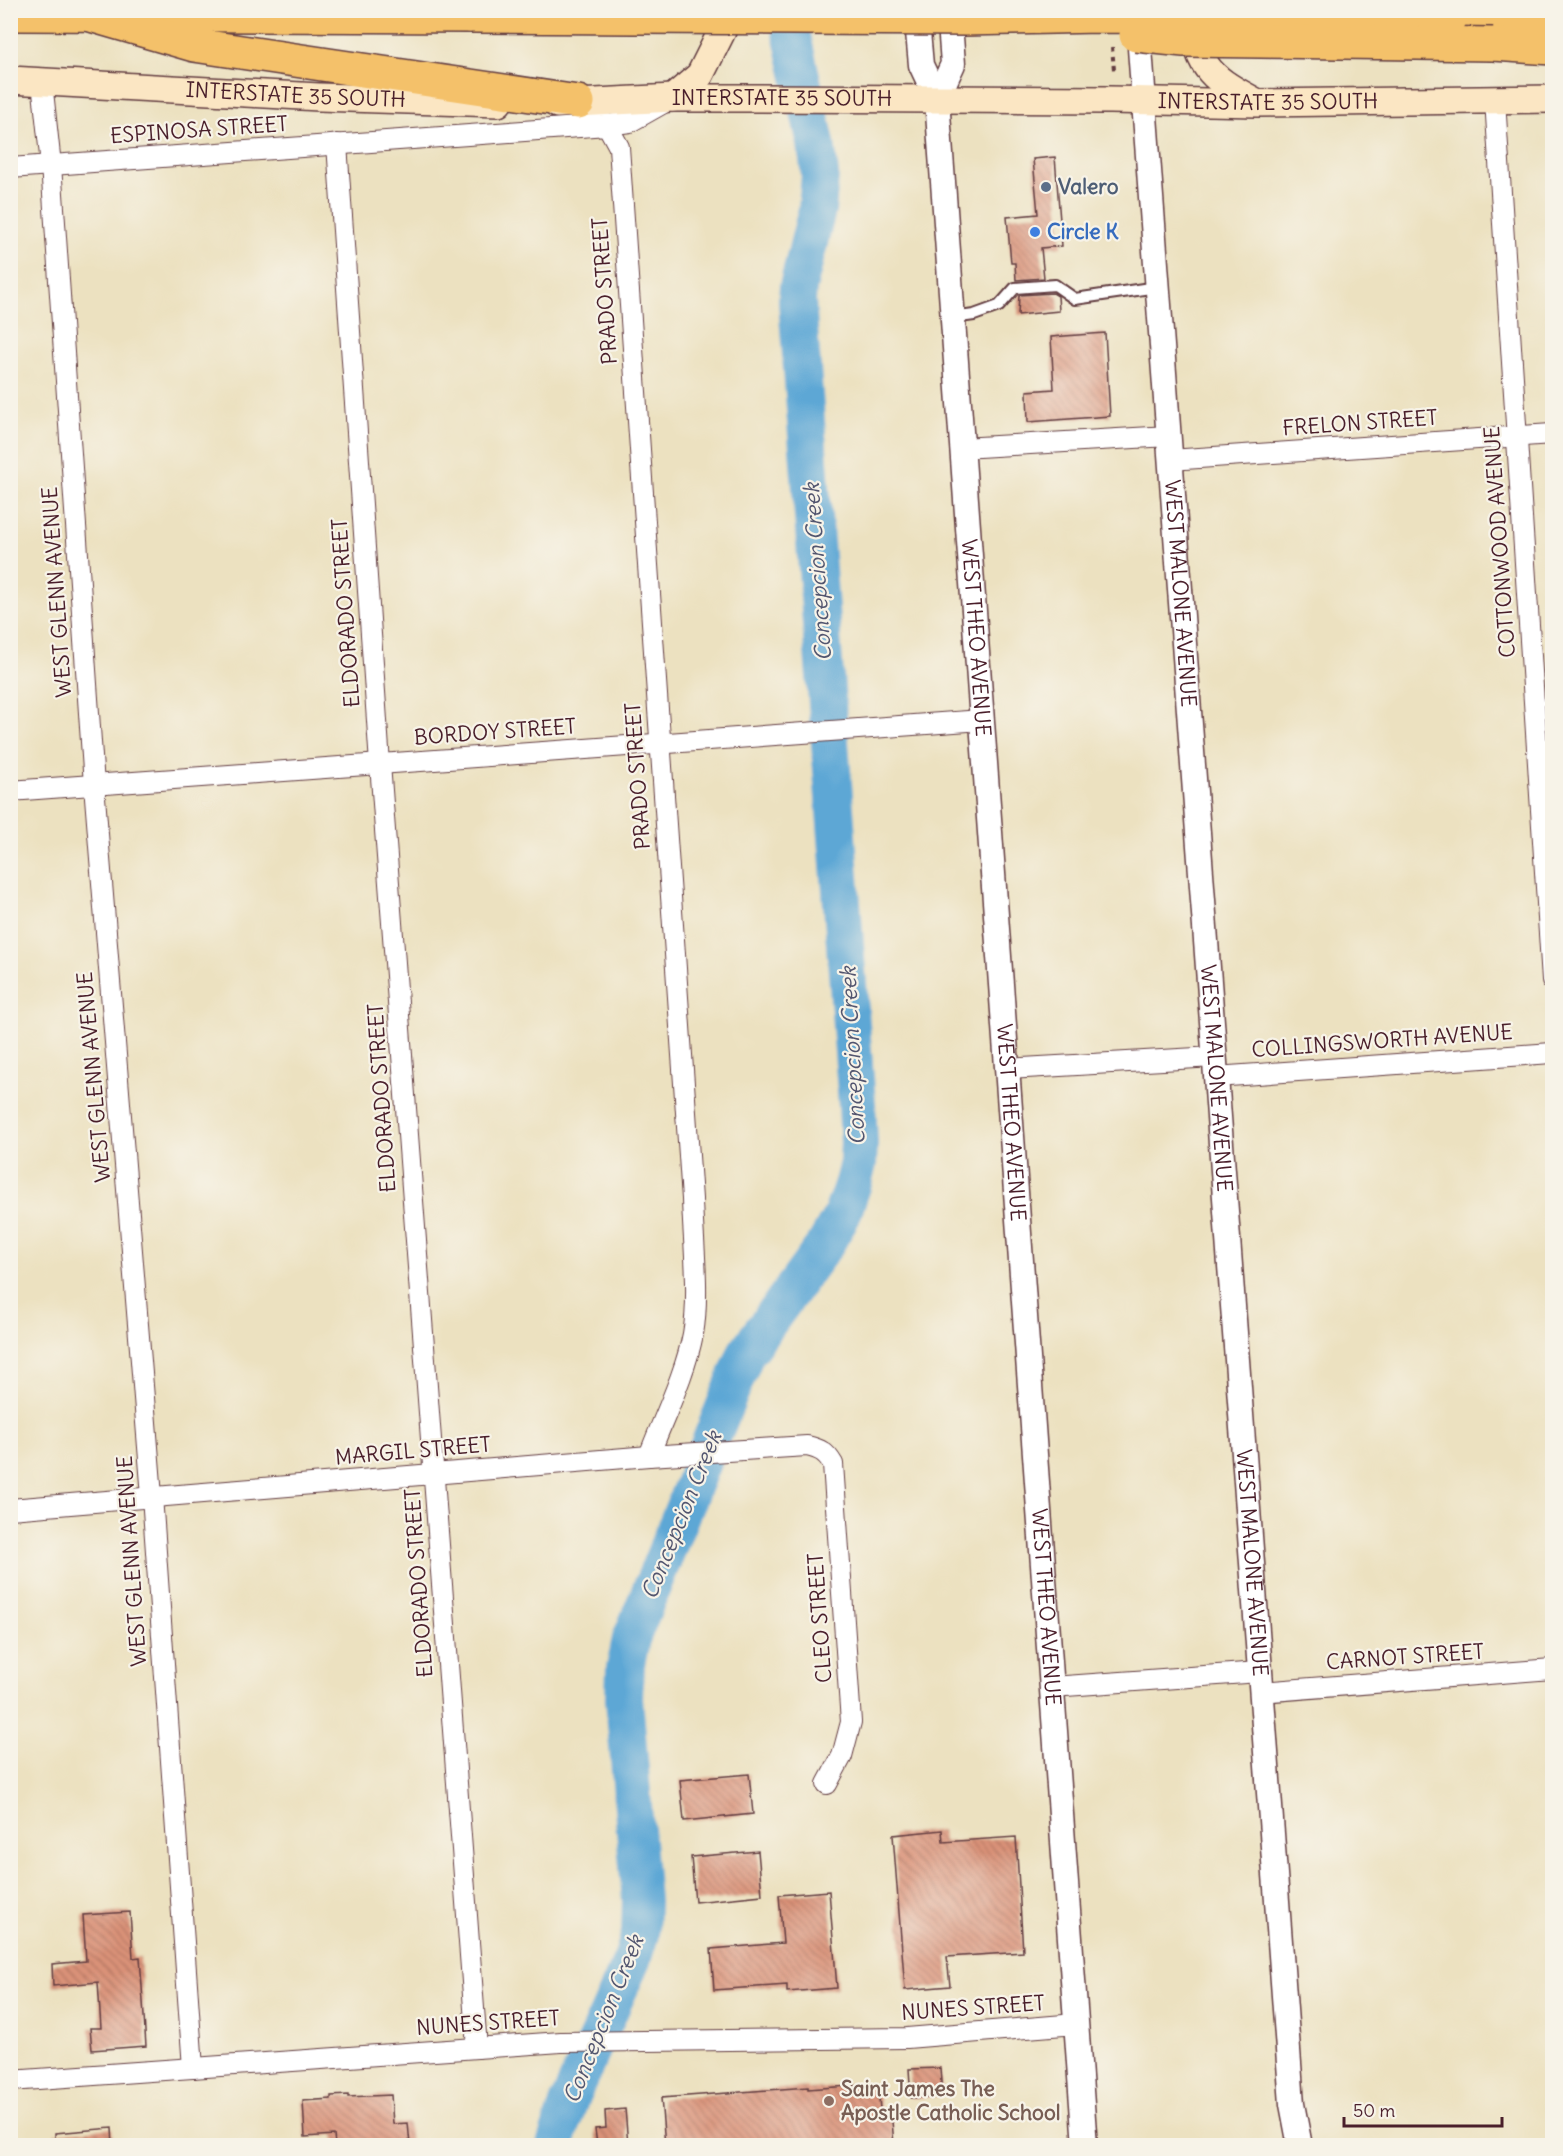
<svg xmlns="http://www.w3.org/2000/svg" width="1563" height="2156" font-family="Delius,sans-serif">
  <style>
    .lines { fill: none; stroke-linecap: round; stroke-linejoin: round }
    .river { stroke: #5da7d5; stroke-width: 38 }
    .building { fill: url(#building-back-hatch) }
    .service-casing { stroke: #623c41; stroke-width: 14 }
    .minor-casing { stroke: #623c41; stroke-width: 22 }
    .tertiary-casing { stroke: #623c41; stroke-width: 27 }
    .secondary-casing { stroke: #623c41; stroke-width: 30 }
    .motorway-casing { stroke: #623c41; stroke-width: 36 }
    .path { stroke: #623c41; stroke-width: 4; stroke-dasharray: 4.5 4.5; stroke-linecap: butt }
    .service { stroke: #fff; stroke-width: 10 }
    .minor { stroke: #fff; stroke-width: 20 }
    .tertiary { stroke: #fff; stroke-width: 24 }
    .secondary { stroke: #fbe6c3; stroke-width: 27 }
    .motorway { stroke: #f4c16a; stroke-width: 33 }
    .motorway-bridge-casing { stroke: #623c41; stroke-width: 36; stroke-linecap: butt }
    .motorway-bridge { stroke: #f4c16a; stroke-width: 33 }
    .service-dot { fill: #5c6f8a; stroke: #f7f3e8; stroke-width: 2 }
    .shop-dot { fill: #3f7fe0; stroke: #f7f3e8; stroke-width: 2 }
    .education-dot { fill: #8d6e63; stroke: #f7f3e8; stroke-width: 2 }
    .labels { text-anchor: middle; stroke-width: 4.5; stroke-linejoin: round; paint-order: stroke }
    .street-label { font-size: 21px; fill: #4a1f2b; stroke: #f7f3e8 }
    .service-label { font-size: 21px; font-weight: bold; fill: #4e5e75; stroke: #f7f3e8; text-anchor: start }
    .shop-label { font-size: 21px; font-weight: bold; fill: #366cbe; stroke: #f7f3e8; text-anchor: start }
    .education-label { font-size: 21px; font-weight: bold; fill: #785e54; stroke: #f7f3e8; text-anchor: start }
    .water-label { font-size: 22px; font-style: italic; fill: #52556f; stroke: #f7f3e8 }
  </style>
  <defs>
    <pattern id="building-back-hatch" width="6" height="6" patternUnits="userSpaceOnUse" patternTransform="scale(1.5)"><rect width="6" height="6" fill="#da9278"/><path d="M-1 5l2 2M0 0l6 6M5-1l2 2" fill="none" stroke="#b37763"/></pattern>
  </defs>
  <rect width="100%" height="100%" fill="#f7f3e8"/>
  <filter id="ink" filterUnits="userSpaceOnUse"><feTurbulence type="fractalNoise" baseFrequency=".0167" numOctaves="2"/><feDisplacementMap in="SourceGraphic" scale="12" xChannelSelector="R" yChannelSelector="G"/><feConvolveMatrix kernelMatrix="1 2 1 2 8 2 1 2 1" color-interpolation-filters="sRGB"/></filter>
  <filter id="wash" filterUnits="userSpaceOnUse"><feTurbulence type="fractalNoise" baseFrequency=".008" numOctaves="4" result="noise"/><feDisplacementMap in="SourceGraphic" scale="24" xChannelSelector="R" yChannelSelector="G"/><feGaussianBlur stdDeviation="1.35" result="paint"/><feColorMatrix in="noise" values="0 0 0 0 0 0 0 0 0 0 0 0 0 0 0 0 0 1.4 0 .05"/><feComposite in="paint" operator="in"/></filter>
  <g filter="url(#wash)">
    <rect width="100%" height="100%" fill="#ece1c0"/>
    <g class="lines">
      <path class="river" d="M555 2146 570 2099 632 1960 640 1934 641 1901 624 1699 625 1669 631 1639 746 1353 826 1243 842 1215 853 1183 858 1163 859 1143 857 1105 797 301 798 287 817 210 820 175 816 143 786 10"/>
    </g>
    <g id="blocks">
      <g class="building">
        <path d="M1055 157 1062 246 1041 248 1044 278 1016 280 1015 263H1011L1007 217 1038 214 1033 159Z"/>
        <path d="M1053 293 1058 296 1059 311 1018 315 1019 295Z"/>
        <path d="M1105 333 1110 416 1028 422 1027 391 1054 389 1051 337Z"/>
        <path d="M749 1774 753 1814 684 1821 680 1780Z"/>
        <path d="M942 1830 943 1842 1016 1837 1023 1952 947 1957 950 1986 905 1990 893 1835Z"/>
        <path d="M758 1851 762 1895 695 1902 691 1857Z"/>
        <path d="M829 1891 837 1988 787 1992V1985L714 1990 711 1949 783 1943 779 1895Z"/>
        <path d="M130 1912 133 1958 140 1957 146 2046 92 2050 90 2028H101L98 1982 53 1986 52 1964 86 1961 83 1915Z"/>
        <path d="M940 2068 942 2096 911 2098 909 2069Z"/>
        <path d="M878 2084 880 2110 891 2109 894 2145H665L661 2098 808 2087V2089Z"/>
        <path d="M348 2095V2097L391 2095 393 2124 408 2123 410 2145H335L334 2135 305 2137 303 2101 331 2099V2096Z"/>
        <path d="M625 2109 628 2145H597L595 2129 606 2128 605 2111Z"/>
        <path d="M112 2128 113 2145H55V2133Z"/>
      </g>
    </g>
  </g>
  <g filter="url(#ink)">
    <use href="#blocks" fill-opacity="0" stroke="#623c41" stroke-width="1.5"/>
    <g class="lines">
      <defs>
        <path id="service" d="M953 318 974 315 999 306 1015 288 1055 285 1075 299 1157 287"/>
        <g id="minor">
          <path d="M42 82 51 165 94 785 152 1496 193 2068"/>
          <path d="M1495 100 1552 980"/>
          <path d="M578 102 607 125 619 147 692 1199C693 1240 700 1294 693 1334 685 1375 664 1416 649 1456"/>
          <path d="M337 144 380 764 477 2048"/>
          <path d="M10 168 607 125 630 122 669 100"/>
          <path d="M962 448 1169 436"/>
          <path d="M1170 460 1552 434"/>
          <path d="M10 791 982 720"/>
          <path d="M1007 1069 1214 1057"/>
          <path d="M1215 1077 1552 1053"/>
          <path d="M10 1509 649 1456 807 1446C820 1449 826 1452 833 1464L851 1722 842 1756 827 1784"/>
          <path d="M1052 1687 1259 1672"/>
          <path d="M1261 1692 1552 1669"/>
          <path d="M10 2081 561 2042 907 2038 1076 2024"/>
        </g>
        <g id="tertiary">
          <path id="s1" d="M916 10 921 65 937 99 1085 2146"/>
          <path id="s2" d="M1138 21 1292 2104 1300 2146"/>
          <path d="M937 99 953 64 949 10"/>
        </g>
        <g id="secondary">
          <path d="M1193 21C1197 69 1215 80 1254 101"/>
          <path id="s3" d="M10 80 319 97 498 103"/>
          <path d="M673 98 700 75 725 25V10"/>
          <path id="s4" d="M557 104 673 98H761L1110 100 1257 103 1552 99"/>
        </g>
        <g id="motorway">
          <path d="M10 14 471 16"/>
          <path d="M94 16 194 45 578 102"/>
          <path d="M1450 19 1552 20"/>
          <path d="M1493 44 1552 48"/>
        </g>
      </defs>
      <use href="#service" class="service-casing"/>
      <use href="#minor" class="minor-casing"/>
      <use href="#tertiary" class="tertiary-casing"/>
      <use href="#secondary" class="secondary-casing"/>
      <use href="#motorway" class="motorway-casing"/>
      <path class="path" d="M1112 47 1114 70"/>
      <use href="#service" class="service"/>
      <use href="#minor" class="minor"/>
      <use href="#tertiary" class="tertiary"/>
      <use href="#secondary" class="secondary"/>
      <use href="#motorway" class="motorway"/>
      <defs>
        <g id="motorway-bridge">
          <path d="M471 16 964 19 1099 16 1450 19"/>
          <path d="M1136 35 1184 40 1493 44"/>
        </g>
      </defs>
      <use href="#motorway-bridge" class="motorway-bridge-casing"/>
      <use href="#motorway-bridge" class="motorway-bridge"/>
    </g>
  </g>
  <circle class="service-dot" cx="1046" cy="187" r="6"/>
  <circle class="shop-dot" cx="1035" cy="232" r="6"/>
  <circle class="education-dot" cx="829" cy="2101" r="6"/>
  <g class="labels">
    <g class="street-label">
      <text dy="7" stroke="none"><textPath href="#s3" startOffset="286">INTERSTATE 35 SOUTH</textPath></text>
      <text dy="7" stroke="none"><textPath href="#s4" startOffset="225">INTERSTATE 35 SOUTH</textPath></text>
      <text dy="7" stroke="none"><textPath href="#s4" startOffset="711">INTERSTATE 35 SOUTH</textPath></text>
      <text transform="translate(199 130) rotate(-4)" y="7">ESPINOSA STREET</text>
      <text transform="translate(605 291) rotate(-94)" y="7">PRADO STREET</text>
      <text transform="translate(1360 423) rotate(-4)" y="7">FRELON STREET</text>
      <text transform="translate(1500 542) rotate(-94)" y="7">COTTONWOOD AVENUE</text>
      <text transform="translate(57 592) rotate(-94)" y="7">WEST GLENN AVENUE</text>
      <text dy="7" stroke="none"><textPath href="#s2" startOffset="574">WEST MALONE AVENUE</textPath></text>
      <text transform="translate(346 613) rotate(-94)" y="7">ELDORADO STREET</text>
      <text dy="7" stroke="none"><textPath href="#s1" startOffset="633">WEST THEO AVENUE</textPath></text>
      <text transform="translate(495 732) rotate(-4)" y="7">BORDOY STREET</text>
      <text transform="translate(638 776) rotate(-94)" y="7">PRADO STREET</text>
      <text transform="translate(1382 1041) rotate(-4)" y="7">COLLINGSWORTH AVENUE</text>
      <text transform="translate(94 1077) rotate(-95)" y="7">WEST GLENN AVENUE</text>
      <text dy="7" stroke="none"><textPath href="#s2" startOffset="1060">WEST MALONE AVENUE</textPath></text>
      <text transform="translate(382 1098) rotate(-94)" y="7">ELDORADO STREET</text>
      <text dy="7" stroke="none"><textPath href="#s1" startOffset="1119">WEST THEO AVENUE</textPath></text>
      <text transform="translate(413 1451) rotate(-5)" y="7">MARGIL STREET</text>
      <text transform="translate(132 1561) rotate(-94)" y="7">WEST GLENN AVENUE</text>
      <text dy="7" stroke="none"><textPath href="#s2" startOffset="1546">WEST MALONE AVENUE</textPath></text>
      <text transform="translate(419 1583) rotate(-94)" y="7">ELDORADO STREET</text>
      <text dy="7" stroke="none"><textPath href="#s1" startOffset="1605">WEST THEO AVENUE</textPath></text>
      <text transform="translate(820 1618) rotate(-94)" y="7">CLEO STREET</text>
      <text transform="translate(1405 1657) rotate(-4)" y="7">CARNOT STREET</text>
      <text transform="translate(973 2008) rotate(-4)" y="7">NUNES STREET</text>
      <text transform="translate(488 2023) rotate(-4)" y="7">NUNES STREET</text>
    </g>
    <g class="service-label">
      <text x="1058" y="194">Valero</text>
    </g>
    <g class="shop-label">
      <text x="1047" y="239">Circle K</text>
    </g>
    <g class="education-label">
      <text x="841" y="2096">Saint James The<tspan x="841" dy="24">Apostle Catholic School</tspan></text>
    </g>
    <g class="water-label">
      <text transform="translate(817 572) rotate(-94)" y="8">Concepcion Creek</text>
      <text transform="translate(852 1056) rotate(-93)" y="8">Concepcion Creek</text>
      <text transform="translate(681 1515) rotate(-68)" y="8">Concepcion Creek</text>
      <text transform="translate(603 2019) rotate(-68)" y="8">Concepcion Creek</text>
    </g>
  </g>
  <rect width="1563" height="2156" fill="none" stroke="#f7f3e8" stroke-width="36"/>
  <path d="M1344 2117v9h158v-9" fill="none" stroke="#4a1f2b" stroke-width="3"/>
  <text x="1353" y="2117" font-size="18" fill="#4a1f2b" stroke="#f7f3e8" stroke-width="4.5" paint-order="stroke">50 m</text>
</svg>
